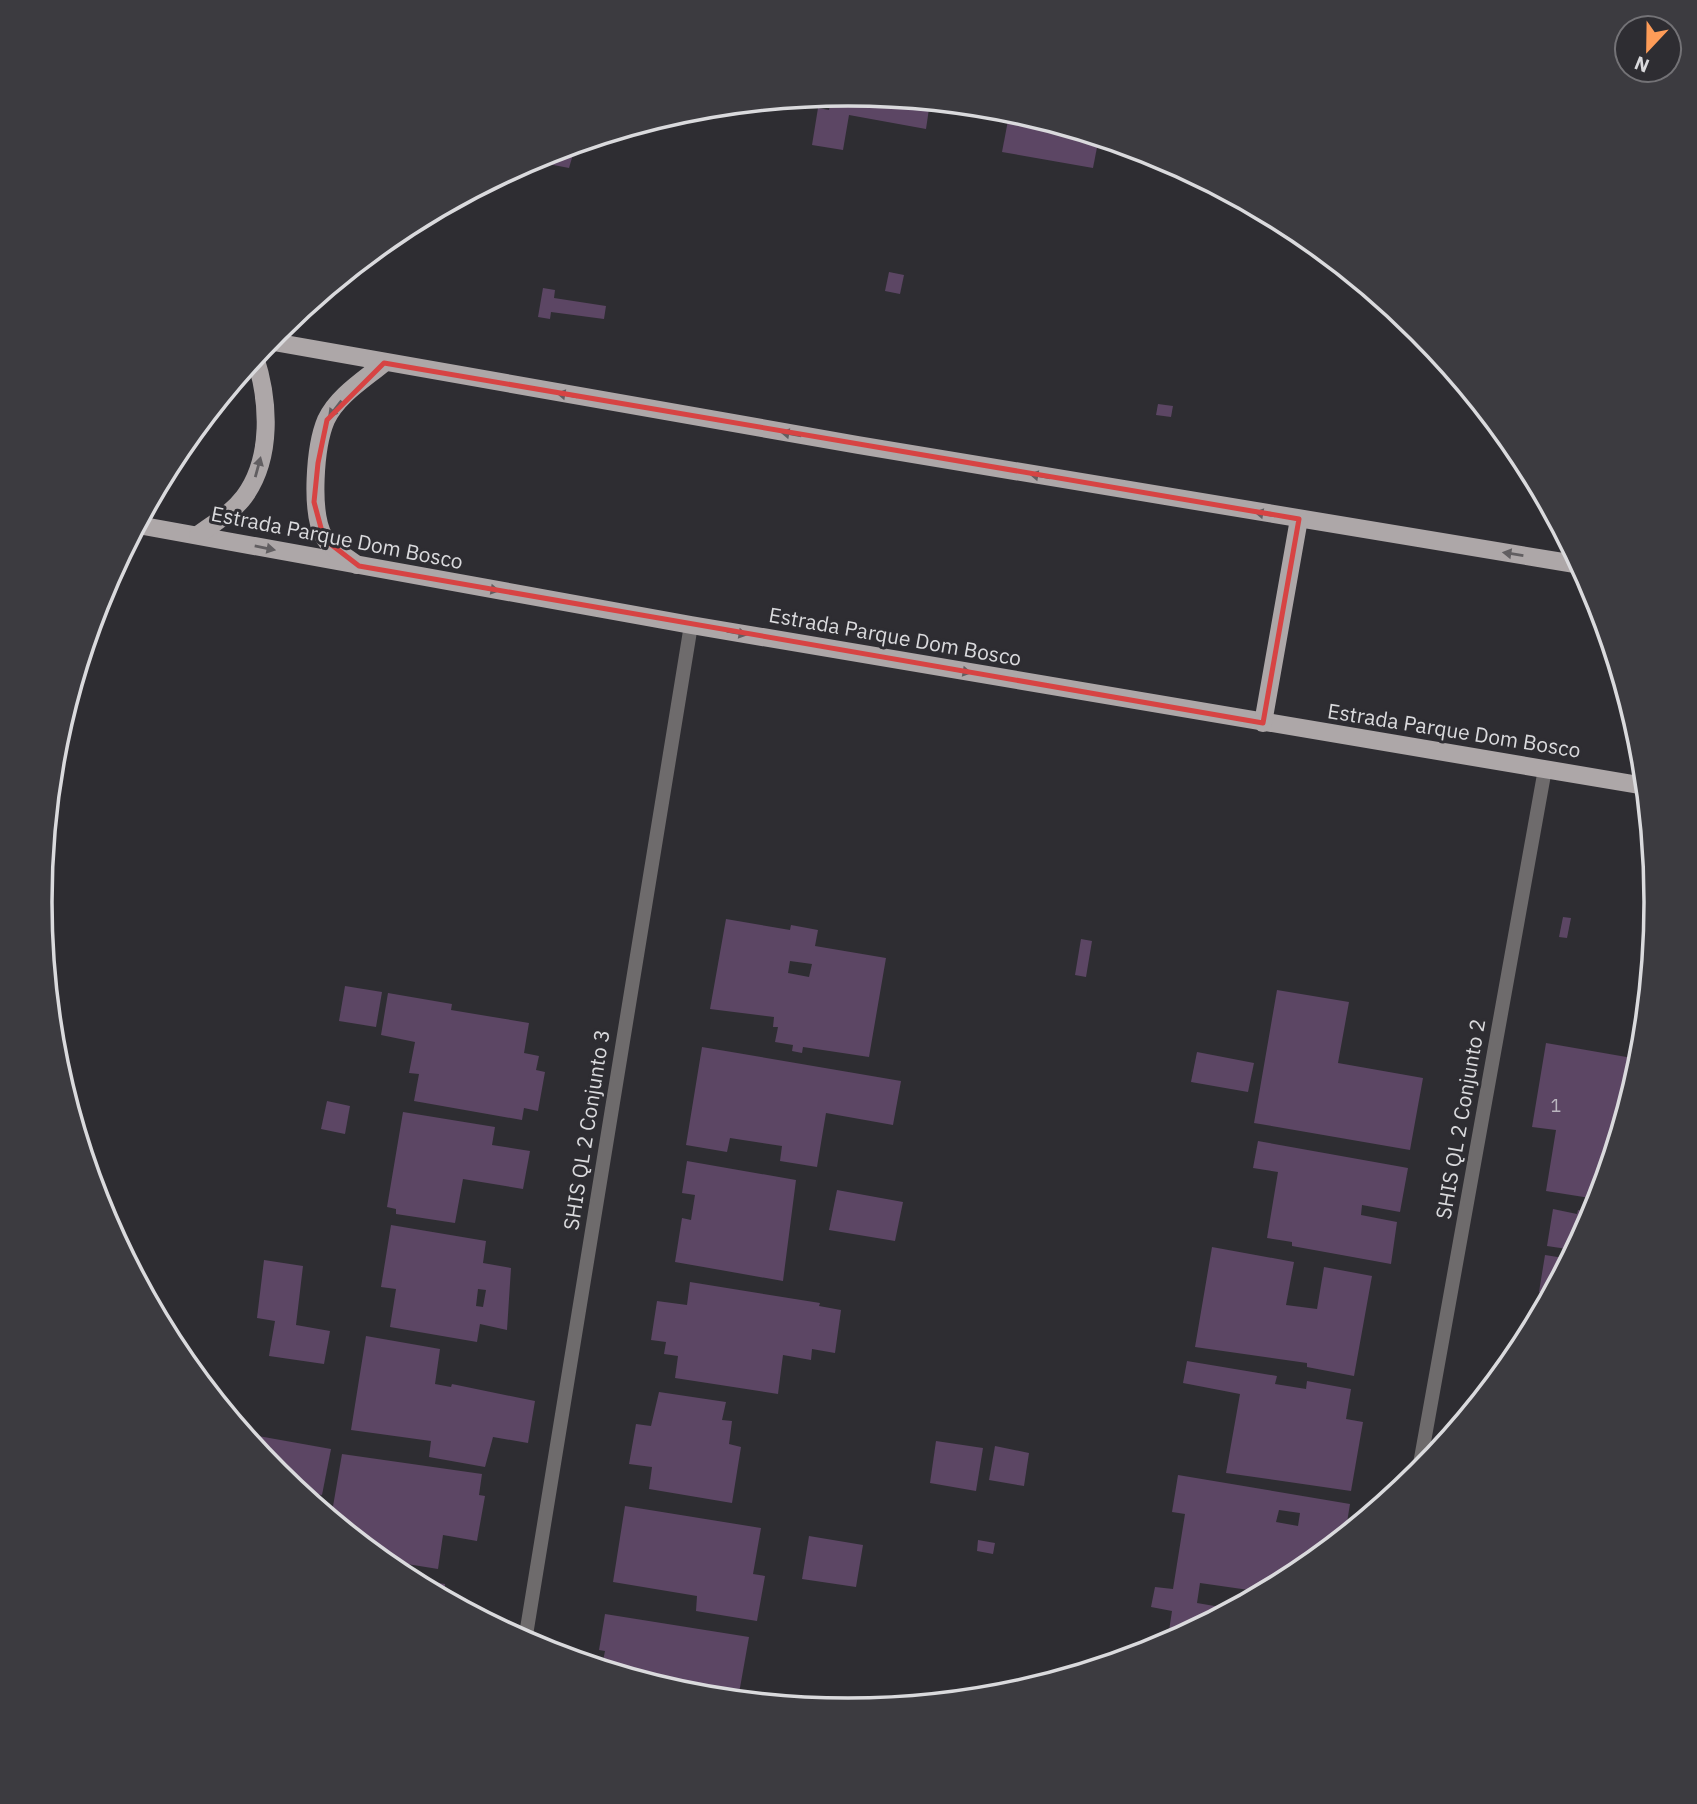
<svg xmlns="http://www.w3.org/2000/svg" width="1697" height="1804" font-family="'IBM Plex Sans',sans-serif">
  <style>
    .building { fill: #5c4664; fill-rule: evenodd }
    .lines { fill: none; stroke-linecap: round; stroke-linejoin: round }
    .minor { stroke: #6e6b6c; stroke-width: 14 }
    .primary { stroke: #ada7a8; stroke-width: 18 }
    .oneway { fill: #615e61 }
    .marked { fill: none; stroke: #d74343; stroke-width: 5; stroke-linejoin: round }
    .labels { text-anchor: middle; stroke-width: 6; stroke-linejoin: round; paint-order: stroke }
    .number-label { font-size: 18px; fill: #bab5bf }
    .street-label { font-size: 21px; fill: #dadadd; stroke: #2e2d32 }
    .rim { fill: none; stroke: #dadadd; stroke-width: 3.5 }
  </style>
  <rect width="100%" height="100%" fill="#2e2d32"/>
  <g class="building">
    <path d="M849 94 930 102 926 129 849 115 843 150 812 145 818 108 829 110 832 95Z"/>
    <path d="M1010 110 1099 137 1093 168 1002 152Z"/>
    <path d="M576 144 569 168 543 163V154Z"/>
    <path d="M889 272 904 275 900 294 885 291Z"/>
    <path d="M543 288 555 290 554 298 606 306 604 319 551 312 550 319 538 317Z"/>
    <path d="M1158 404 1173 406 1171 417 1156 415Z"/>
    <path d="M1563 917 1571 918 1567 938 1559 937Z"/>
    <path d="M726 919 790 930 791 925 818 930 815 946 886 958 869 1057 803 1047 802 1053 792 1051 793 1045 775 1042 778 1027H773L774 1017 710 1009ZM790 961 812 964 809 977 788 973Z"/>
    <path d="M1081 939 1092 941 1086 977 1075 975Z"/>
    <path d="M345 986 382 992 376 1027 339 1021Z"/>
    <path d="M1277 990 1349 1002 1338 1063 1423 1078 1410 1150 1254 1123Z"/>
    <path d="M388 993 452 1004 451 1010 529 1023 524 1053 539 1056 536 1070 545 1072 538 1111 524 1108 522 1120 414 1101 419 1074 409 1073 415 1042 381 1035Z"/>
    <path d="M1546 1043 1638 1059 1603 1185 1592 1183 1590 1198 1546 1191 1556 1130 1532 1127Z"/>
    <path d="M702 1047 901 1081 893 1125 826 1113 817 1167 780 1161 782 1146 730 1138 727 1152 686 1145Z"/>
    <path d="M1197 1052 1254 1063 1248 1092 1191 1082Z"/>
    <path d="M56 1057 68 1059 63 1085 56 1059Z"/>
    <path d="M327 1101 350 1106 345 1134 321 1129Z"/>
    <path d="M403 1112 495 1127 492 1145 530 1151 523 1189 463 1179 455 1223 396 1214V1209L387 1207Z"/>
    <path d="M1258 1141 1408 1168 1400 1212 1362 1205 1361 1215 1397 1222 1391 1264 1292 1246V1242L1267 1238 1278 1172 1253 1168Z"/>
    <path d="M687 1161 796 1180 783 1281 675 1262 682 1218 691 1220 695 1195 682 1193Z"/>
    <path d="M837 1190 903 1202 895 1241 829 1230Z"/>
    <path d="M1586 1203 1597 1205 1574 1250 1547 1246 1553 1209 1577 1214 1578 1210 1585 1211Z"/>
    <path d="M391 1225 486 1241 483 1263 511 1268 507 1330 480 1324 477 1342 390 1327 396 1289 381 1287ZM478 1289 486 1290 483 1307 476 1306Z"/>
    <path d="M1212 1247 1294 1262 1286 1305 1317 1309 1324 1267 1372 1276 1354 1376 1307 1367V1363L1195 1347Z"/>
    <path d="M1545 1255 1570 1259 1551 1294 1539 1292Z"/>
    <path d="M264 1260 303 1266 296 1325 330 1331 324 1364 269 1356 275 1321 257 1318Z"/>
    <path d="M690 1282 820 1303 819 1306 841 1310 835 1353 812 1349 811 1360 783 1355 778 1394 675 1378 678 1356 664 1354 666 1342 651 1340 657 1301 687 1305Z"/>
    <path d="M1535 1305 1544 1307 1531 1331Z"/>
    <path d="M366 1336 440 1349 435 1384 451 1387 452 1384 535 1401 528 1443 493 1437 485 1467 429 1457 431 1441 351 1430Z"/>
    <path d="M1187 1361 1277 1376 1275 1384 1306 1389 1307 1381 1351 1389 1346 1419 1363 1422 1351 1491 1226 1473 1240 1394 1183 1383Z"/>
    <path d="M659 1392 726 1402 722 1420 732 1421 729 1444 741 1447 732 1503 649 1489 652 1467 629 1464 636 1424 651 1426Z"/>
    <path d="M252 1435 331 1449 322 1495 298 1491 277 1473 251 1441Z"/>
    <path d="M936 1441 983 1448 976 1491 930 1483Z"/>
    <path d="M995 1446 1029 1453 1024 1486 989 1480Z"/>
    <path d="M342 1454 482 1474 479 1495 485 1496 477 1541 443 1535 438 1569 382 1560 331 1518Z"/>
    <path d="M1178 1475 1350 1504 1345 1535 1297 1574 1263 1592 1200 1583 1197 1603 1232 1609 1167 1644 1172 1611 1151 1607 1155 1587 1173 1589 1185 1514 1172 1512ZM1279 1510 1300 1513 1298 1526 1276 1522Z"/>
    <path d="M625 1506 761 1528 753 1574 765 1576 757 1621 696 1611 697 1596 613 1582Z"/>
    <path d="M809 1536 863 1545 856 1587 802 1579Z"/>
    <path d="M978 1540 995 1543 993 1554 977 1551Z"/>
    <path d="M406 1578 445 1584 444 1598Z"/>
    <path d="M605 1614 749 1637 738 1699 690 1695 627 1675 628 1670 602 1666 605 1651 599 1650Z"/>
  </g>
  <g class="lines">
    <g class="minor">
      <path d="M1418 1475 1545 769"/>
      <path d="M525 1641 691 625"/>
    </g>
    <g class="primary">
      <path d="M268 341 858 445 1581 565"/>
      <path d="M138 525 691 625 1645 786"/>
      <path d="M198 535C214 523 232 513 244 497 273 458 269 400 255 357"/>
      <path d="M357 565C348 557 329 548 324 537 310 512 315 446 326 420 337 396 365 379 384 363"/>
      <path d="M1263 723 1299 519"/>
    </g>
  </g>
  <defs><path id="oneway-solid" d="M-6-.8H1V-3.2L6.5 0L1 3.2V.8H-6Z" transform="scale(1.75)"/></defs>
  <g class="oneway">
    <use href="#oneway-solid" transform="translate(567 395) rotate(-170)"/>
    <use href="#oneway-solid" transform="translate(335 409) rotate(128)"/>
    <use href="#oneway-solid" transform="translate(791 434) rotate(-170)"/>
    <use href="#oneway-solid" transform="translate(258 467) rotate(-75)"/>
    <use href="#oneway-solid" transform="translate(1040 476) rotate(-170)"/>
    <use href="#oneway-solid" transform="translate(1265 514) rotate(-170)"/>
    <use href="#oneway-solid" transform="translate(265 548) rotate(11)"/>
    <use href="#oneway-solid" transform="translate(1513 554) rotate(-171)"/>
    <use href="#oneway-solid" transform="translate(489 589) rotate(10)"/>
    <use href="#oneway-solid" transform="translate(737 633) rotate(10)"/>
    <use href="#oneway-solid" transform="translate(961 671) rotate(10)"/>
  </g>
  <path class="marked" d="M384 363 1299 519 1263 723 359 566 324 539 314 502 318 463 327 420Z"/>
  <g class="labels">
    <g class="number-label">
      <text x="1556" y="1112">1</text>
    </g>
    <g class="street-label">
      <text transform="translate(337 538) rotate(11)" y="7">Estrada Parque Dom Bosco</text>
      <text transform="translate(895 637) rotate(10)" y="7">Estrada Parque Dom Bosco</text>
      <text transform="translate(1454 731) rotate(9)" y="7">Estrada Parque Dom Bosco</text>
      <text transform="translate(1461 1119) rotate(-80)" y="7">SHIS QL 2 Conjunto 2</text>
      <text transform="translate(587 1130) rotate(-81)" y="7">SHIS QL 2 Conjunto 3</text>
    </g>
  </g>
  <path d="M0 0H1697V1804H0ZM52 902a796 796 0 1 1 1592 0a796 796 0 1 1-1592 0Z" fill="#3c3b40" fill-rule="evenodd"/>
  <path class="rim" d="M52 902a796 796 0 1 1 1592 0a796 796 0 1 1-1592 0Z"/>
  <g transform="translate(1648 49) rotate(202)"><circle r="33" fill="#2e2d32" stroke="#737276" stroke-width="2"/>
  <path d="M0-5L12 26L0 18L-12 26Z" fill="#fe9c58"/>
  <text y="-10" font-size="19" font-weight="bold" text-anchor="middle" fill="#dadadd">N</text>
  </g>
</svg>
